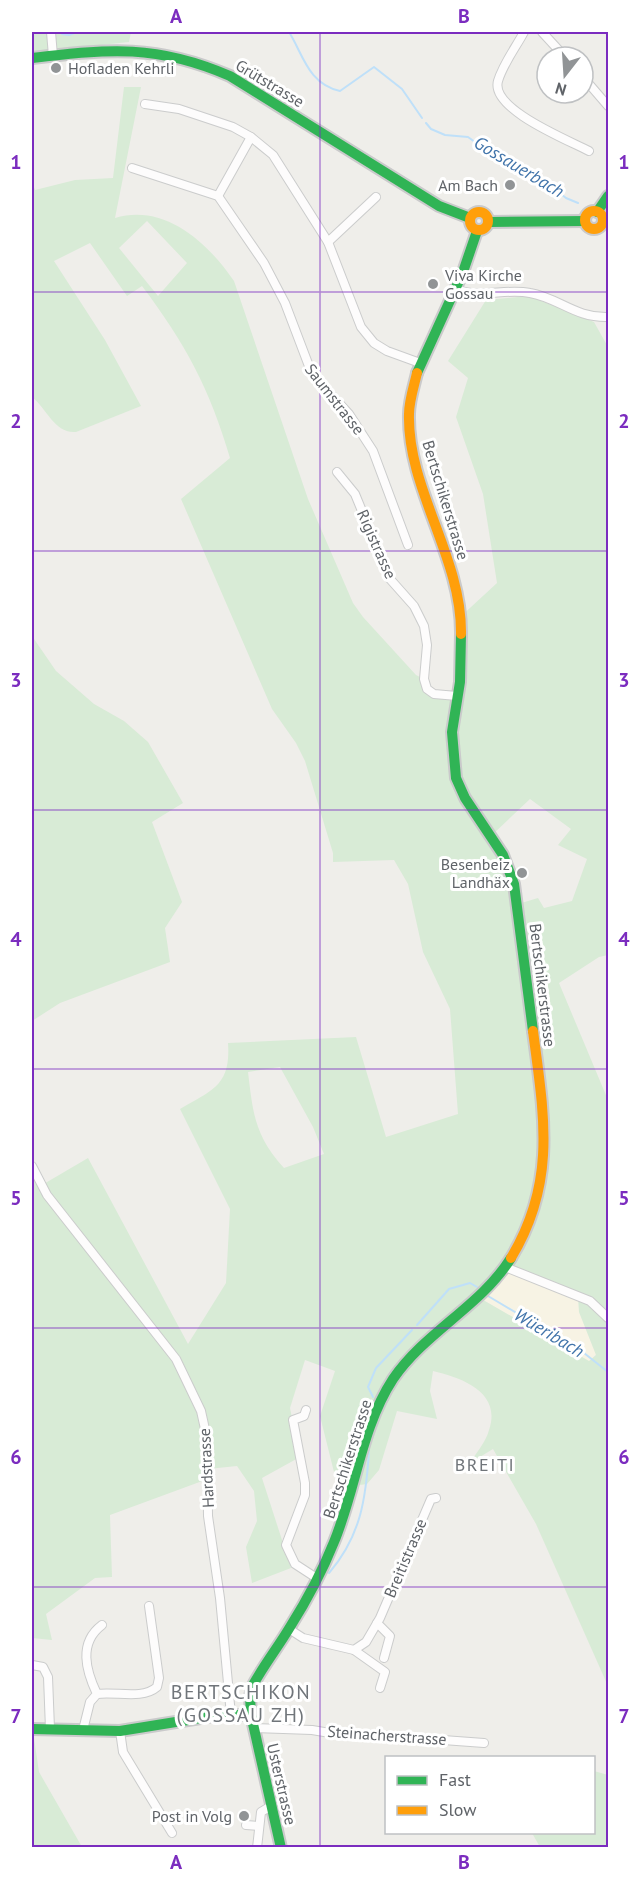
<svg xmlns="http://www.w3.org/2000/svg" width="640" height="1879" font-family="'PT Sans',sans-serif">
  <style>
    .commercial { fill: #f7f3e4 }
    .green { fill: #d8ebd6; fill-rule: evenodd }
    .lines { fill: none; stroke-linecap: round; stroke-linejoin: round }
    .stream { stroke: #bfe0f9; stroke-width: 2 }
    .street-casing { stroke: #cbcccc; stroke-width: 10 }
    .fast-casing { stroke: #cacacb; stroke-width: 14 }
    .slow-casing { stroke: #cacacb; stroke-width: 14 }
    .street { stroke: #fdfcfc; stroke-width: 8 }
    .fast { stroke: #30b455; stroke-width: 10 }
    .slow { stroke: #ff9f0a; stroke-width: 10 }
    .grid { fill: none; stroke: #7b2cbf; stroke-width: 1.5; stroke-opacity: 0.55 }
    .poi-dot { fill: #919496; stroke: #fff; stroke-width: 2 }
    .labels { text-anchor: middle; stroke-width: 6; stroke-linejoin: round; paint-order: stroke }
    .poi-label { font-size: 16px; fill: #5f6368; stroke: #fff; text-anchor: end }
    .street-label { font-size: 16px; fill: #5f6368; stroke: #fff }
    .water-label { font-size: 18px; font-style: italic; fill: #4174aa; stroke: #fff }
    .neighbourhood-label { font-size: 18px; letter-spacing: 1.5px; fill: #70757a; stroke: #fff }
    .quarter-label { font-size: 20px; letter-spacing: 1.5px; fill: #70757a; stroke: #fff }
    .neatline { fill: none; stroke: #7b2cbf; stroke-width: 2 }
    .grid-label { font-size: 20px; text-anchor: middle; font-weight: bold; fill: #7b2cbf }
  </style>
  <rect width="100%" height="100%" fill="#efeeea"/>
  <path class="commercial" d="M505 1267 578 1296 579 1312 596 1354 589 1362 478 1297Z"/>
  <g class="green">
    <path d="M32 32H131L129 42 53 50 32 58Z"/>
    <path d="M124 87H141L115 218C165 203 208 243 234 281L308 499 353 603 363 617 416 675 424 679 427 689 457 695 458 619 497 583 483 494 456 417 468 378 448 361 486 300 529 296 594 322 608 347V955L599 957 559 983 608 1100V1686L536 1524 493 1449 470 1463C476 1453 486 1442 489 1430 502 1392 462 1378 433 1371L430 1391 437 1419 397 1411 379 1470 367 1484 338 1488 320 1416 335 1371 305 1360 290 1408 300 1457 262 1478 291 1568 252 1583 246 1547 257 1521 254 1491 237 1466 208 1469 205 1480 110 1515 112 1577 95 1578 46 1614 52 1640 32 1638V1165L42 1185 88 1158 188 1344 226 1283 230 1209 180 1109C213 1090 231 1085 228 1043L356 1037 386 1137 458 1114 450 1009 423 952 408 884 394 860 333 862V853L305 761 296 743 272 709 181 499 230 458C210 389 185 343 142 286L127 296 90 243 54 261 105 340 141 406 76 432C55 434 47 409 32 397V182L35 190 75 180 113 178ZM147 221 187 263 158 296 119 248ZM530 799 571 829 558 845 587 859 572 901 544 908 538 898 518 904 491 836ZM280 1067 313 1127 324 1154 284 1168C255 1136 253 1114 248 1072ZM506 1267 578 1296 579 1312 596 1355 589 1361 478 1297Z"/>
    <path d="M32 636 56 671 94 704 124 721 148 742 183 803 152 822 182 902 165 928 170 962 60 1003 32 1021Z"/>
    <path d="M32 1738H34L39 1772 82 1847H32Z"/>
    <path d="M594 1771 608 1775V1847H540L532 1833 594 1832Z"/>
  </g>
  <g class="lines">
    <g class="stream">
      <path d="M289 32C303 54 308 84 340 91L374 67 402 89 422 118"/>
      <path d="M62 34 69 35 77 32"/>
      <path d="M426 123 431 129 445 135 468 137 497 158 542 179 566 198 578 203"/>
      <path d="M488 1296 584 1353 608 1372"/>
      <path d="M417 1325 449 1289 470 1283 477 1287"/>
      <path d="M373 1397 368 1387 376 1368 412 1330"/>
      <path d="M329 1573C361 1536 366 1498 369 1451"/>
      <path d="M32 1846 35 1848"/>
    </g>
    <defs>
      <g id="street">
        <path d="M51 32 53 56"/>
        <path d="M524 32C516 47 503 64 498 81 490 109 568 140 589 151"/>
        <path d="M542 32 565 57"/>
        <path d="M583 77 608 106"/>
        <path d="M145 104 179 109 233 127 251 137 273 155 328 242 361 327 374 343 387 351 420 363"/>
        <path d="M132 168 218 196 264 263 285 303 312 374 349 414 373 451 408 545"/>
        <path d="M218 196 251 137"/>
        <path d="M328 242 376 197"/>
        <path d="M456 289C480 299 505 288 530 293 559 298 575 318 608 317"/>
        <path d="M337 472 355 494 390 579 414 606 424 626 427 645 424 679 427 689 434 694 457 696"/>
        <path d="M32 1166 47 1195 176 1359 201 1411 207 1438 208 1516 220 1598 231 1715"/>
        <path d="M505 1267 590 1301 608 1318"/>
        <path d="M306 1410 304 1416 293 1420 305 1483V1495L286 1545 295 1564 318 1579"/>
        <path d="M377 1623 390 1636 384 1658"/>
        <path d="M289 1629 303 1638 354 1650 366 1642 380 1618 431 1499 436 1498"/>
        <path d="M354 1650 385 1672 380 1688"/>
        <path d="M32 1665 43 1667 48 1677 50 1729"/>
        <path d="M97 1694C115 1691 142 1700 157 1687L159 1678 149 1606"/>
        <path d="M254 1728 312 1730 348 1736 375 1735 484 1743"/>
        <path d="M83 1730 90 1702 97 1694C86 1671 78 1643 102 1625"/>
        <path d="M120 1731 123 1752 172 1833"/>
        <path d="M246 1825 258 1826"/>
        <path d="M257 1848 261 1812 271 1806"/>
      </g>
      <g id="fast">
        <path d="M32 58C110 49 156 44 230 76L439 206 470 218"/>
        <path d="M597 212 608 196"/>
        <path d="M489 222 585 221"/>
        <path d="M417 373 463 272 477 231"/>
        <path d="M461 634 460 682 452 732 456 778 465 798 503 855 514 884 533 1031"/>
        <path d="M32 1729 120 1731 219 1715H251"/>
        <path d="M281 1848 251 1715 250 1696 253 1685C264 1665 278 1647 290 1627 307 1600 322 1572 334 1542 356 1489 361 1428 393 1379 425 1332 481 1306 511 1258"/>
      </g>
      <g id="slow">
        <circle cx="594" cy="220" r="9"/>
        <circle cx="479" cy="221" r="9"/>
        <path d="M417 373C414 386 409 401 409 414 407 489 462 557 461 634"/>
        <path d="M511 1258C557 1182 544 1115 533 1031"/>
      </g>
    </defs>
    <use href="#street" class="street-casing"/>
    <use href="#fast" class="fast-casing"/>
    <use href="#slow" class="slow-casing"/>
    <use href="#street" class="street"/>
    <use href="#fast" class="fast"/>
    <use href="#slow" class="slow"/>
  </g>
  <path class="grid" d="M320 32V1848M32 292H608M32 551H608M32 810H608M32 1069H608M32 1328H608M32 1587H608"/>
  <g class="poi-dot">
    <circle cx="56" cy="68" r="6"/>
    <circle cx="510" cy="185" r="6"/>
    <circle cx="433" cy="284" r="6"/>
    <circle cx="522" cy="873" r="6"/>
    <circle cx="244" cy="1816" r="6"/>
  </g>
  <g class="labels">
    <g class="poi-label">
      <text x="68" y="74" text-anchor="start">Hofladen Kehrli</text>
      <text x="498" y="191">Am Bach</text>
      <text x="445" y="281" text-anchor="start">Viva Kirche<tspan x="445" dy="18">Gossau</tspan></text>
      <text x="510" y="870">Besenbeiz<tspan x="510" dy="18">Landhäx</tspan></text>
      <text x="232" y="1822">Post in Volg</text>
    </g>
    <g class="street-label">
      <text transform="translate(270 83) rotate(31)" y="6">Grütstrasse</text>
      <text transform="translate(335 399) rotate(52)" y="6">Saumstrasse</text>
      <text transform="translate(446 500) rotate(73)" y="6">Bertschikerstrasse</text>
      <text transform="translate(377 544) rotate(66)" y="6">Rigistrasse</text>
      <text transform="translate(543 985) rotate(83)" y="6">Bertschikerstrasse</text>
      <text transform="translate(347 1459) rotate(-72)" y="6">Bertschikerstrasse</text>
      <text transform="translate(206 1468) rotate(-93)" y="6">Hardstrasse</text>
      <text transform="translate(405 1558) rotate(-67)" y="6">Breitistrasse</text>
      <text transform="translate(387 1735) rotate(4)" y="6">Steinacherstrasse</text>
      <text transform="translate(282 1784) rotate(77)" y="6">Usterstrasse</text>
    </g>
    <g class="water-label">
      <text transform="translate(519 167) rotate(31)" y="6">Gossauerbach</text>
      <text transform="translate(549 1333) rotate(31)" y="6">Wüeribach</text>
    </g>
    <g class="neighbourhood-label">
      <text x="485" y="1471">BREITI</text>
    </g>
    <g class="quarter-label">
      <text x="241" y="1699">BERTSCHIKON<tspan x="241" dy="23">(GOSSAU ZH)</tspan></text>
    </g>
  </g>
  <rect width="640" height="1879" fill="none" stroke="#ffffff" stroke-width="66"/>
  <rect x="385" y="1756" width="210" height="78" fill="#ffffff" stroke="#bfc1c3" stroke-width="1.5"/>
  <rect x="397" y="1776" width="30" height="9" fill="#30b455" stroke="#bfc1c3" stroke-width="1.5"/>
  <text x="439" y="1786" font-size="18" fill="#5f6368">Fast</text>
  <rect x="397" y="1806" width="30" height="9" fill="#ff9f0a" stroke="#bfc1c3" stroke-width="1.5"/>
  <text x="439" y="1816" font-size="18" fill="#5f6368">Slow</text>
  <g transform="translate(565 75) rotate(197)"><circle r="28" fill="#ffffff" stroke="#bfc1c3" stroke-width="1.5"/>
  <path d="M0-4.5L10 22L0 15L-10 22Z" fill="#919496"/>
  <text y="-9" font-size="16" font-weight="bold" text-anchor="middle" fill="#5f6368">N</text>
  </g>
  <rect x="33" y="33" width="574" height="1813" class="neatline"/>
  <g class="grid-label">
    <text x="176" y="23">A</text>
    <text x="464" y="23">B</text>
    <text x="16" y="169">1</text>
    <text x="624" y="169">1</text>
    <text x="16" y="428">2</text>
    <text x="624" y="428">2</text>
    <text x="16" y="687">3</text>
    <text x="624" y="687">3</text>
    <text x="16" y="946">4</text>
    <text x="624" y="946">4</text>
    <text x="16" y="1205">5</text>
    <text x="624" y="1205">5</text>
    <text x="16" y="1464">6</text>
    <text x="624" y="1464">6</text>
    <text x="16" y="1723">7</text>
    <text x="624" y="1723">7</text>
    <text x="176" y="1869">A</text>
    <text x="464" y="1869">B</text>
  </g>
</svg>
